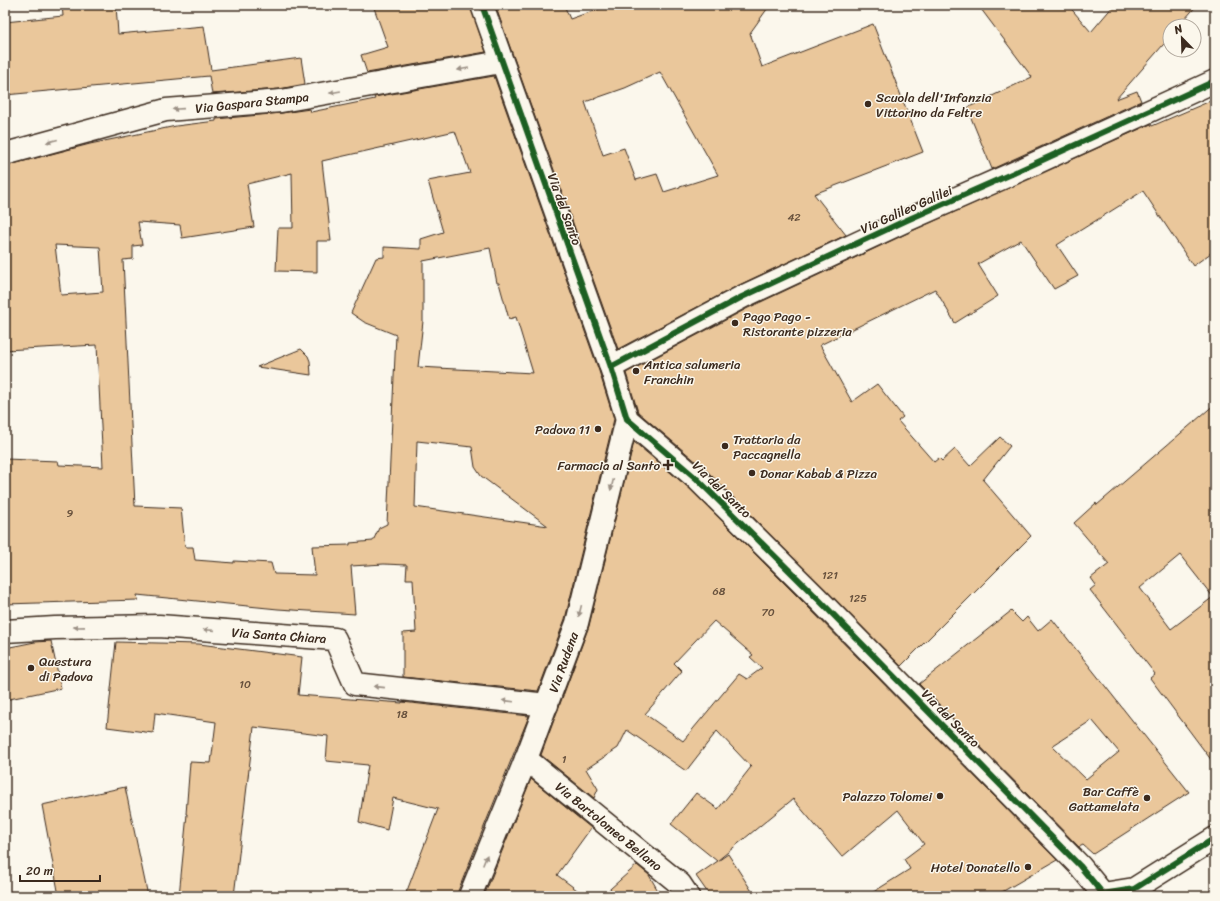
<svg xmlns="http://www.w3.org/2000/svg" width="1220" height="901" font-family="Sriracha,sans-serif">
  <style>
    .building { fill: #eac79b; stroke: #3b2a1e; fill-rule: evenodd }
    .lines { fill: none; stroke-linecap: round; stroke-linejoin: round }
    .minor-casing { stroke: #3b2a1e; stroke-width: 25 }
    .minor { stroke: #fbf7ec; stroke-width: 22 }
    .cycleway-casing { stroke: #fbf7ec; stroke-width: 8 }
    .cycleway { stroke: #1b5e20; stroke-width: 6 }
    .oneway { fill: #9b9085 }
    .poi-dot { fill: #3b2a1e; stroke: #fbf7ec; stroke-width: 1.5 }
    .labels { text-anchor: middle; stroke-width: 3; stroke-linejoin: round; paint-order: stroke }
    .number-label { font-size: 11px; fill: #67513d }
    .poi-label { font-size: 13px; fill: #3b2a1e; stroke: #fbf7ec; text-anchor: start }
    .street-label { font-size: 13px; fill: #3b2a1e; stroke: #fbf7ec }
  </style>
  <rect width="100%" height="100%" fill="#fbf7ec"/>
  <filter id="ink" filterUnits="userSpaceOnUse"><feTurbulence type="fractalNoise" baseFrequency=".025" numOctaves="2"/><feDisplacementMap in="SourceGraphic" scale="8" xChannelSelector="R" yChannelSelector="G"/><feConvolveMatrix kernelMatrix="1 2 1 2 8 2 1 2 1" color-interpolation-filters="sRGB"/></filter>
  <g filter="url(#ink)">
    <g class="building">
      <path d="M62 5H116L118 34 204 26 211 70 301 58 305 84 279 89 212 94 209 76 5 95V22L63 16Z"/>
      <path d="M373 5H470L486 52 367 73 361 55 388 47Z"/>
      <path d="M495 5H564L570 19 610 5H770L750 33 762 67 873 24 923 152 814 194 846 235 737 286 618 349ZM660 72 718 175 664 192 657 174 636 180 624 148 603 155 585 102 625 88Z"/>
      <path d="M978 5H1068L1091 32 1114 5H1197L1179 26H1170V37L1116 99 1137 91 1141 101 992 169 967 108 1032 77Z"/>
      <path d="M494 76 599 371 614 419 565 619 538 691 403 677V633L416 632 413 579H406L407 565 384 564 351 566 355 614 278 609 137 595 138 600 5 604V459L58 461 59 465 103 467 97 345 5 350V166L90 144 176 126 216 121V119L282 113 310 109 311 112 375 99 374 97ZM455 131 470 173 428 181 443 232 421 239V249L384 247V257L376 258 351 313 364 322 396 335 387 524 379 528 373 541 350 543V545L312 546 315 575 274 574 271 563 234 561V563L195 560 193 547H185L181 508 135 506 123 260 133 259V246L142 245 138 222 180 225 182 238 254 227 247 184 292 173 293 228H278L276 271 317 272V241H331L322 161ZM55 245 100 247 103 292 61 295ZM490 248 497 283H499L509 319 516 317 533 373 418 367 423 321V261ZM417 441 472 447 475 467 481 476 548 526 415 507Z"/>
      <path d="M1215 99V250L1193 266 1143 191 1057 245 1078 276 1054 289 1021 240 978 264 998 296 955 323 935 289 820 345 852 402 877 384 903 417 898 421 934 462 939 458 942 461 955 449 970 466 1000 437 1010 446 983 480 1031 536 901 666 706 470 638 412 626 373 748 308 912 231 1151 124 1152 126Z"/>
      <path d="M301 349 308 356 310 361 311 375 257 367Z"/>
      <path d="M1215 404V765L1150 678 1155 674 1090 590 1096 585 1091 578 1109 564 1074 523 1096 503 1097 505ZM1180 555 1213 597 1171 629 1140 588Z"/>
      <path d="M634 442 689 488 809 608 1057 860 995 896H867L910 869 904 859 924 844 898 810 842 857 793 799 717 861 671 824 696 793 718 809 751 767 717 731 686 771 627 730 618 748 586 769 598 789 594 798 541 755 589 626ZM714 621 753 655 750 657 762 668 747 679 739 674 683 741 645 714 682 671 674 663Z"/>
      <path d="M1011 611 1022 622 1027 617 1038 631 1052 619 1189 792 1093 854 1083 845 1079 847 919 684ZM1092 720 1119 752 1086 779 1052 746Z"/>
      <path d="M51 641 61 688 5 700V648L35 642Z"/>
      <path d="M116 642 199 644 302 657 298 695 402 703V702L529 716 458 891V896H405L438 809 393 798 387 830 359 822 368 765 326 761 328 736 254 727 234 896H179L187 814H186L190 762 211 763 216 722 155 713 153 733 107 727Z"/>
      <path d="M531 779 591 828 557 875 585 896H484Z"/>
      <path d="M125 787 148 896H59L42 805Z"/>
      <path d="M728 854 755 896H710L696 876Z"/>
      <path d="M637 865 649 875 661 896H602Z"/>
    </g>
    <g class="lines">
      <defs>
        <g id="minor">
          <path d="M482 5 611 367 627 419 697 479 818 599 1080 866 1103 894"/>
          <path d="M5 154 166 110 281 101 501 62"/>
          <path d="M611 367 742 297 907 220 1025 168 1215 81"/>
          <path d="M5 631 55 628 159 626 335 639 355 684 547 705"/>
          <path d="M526 759 680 884 688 896"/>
          <path d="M1103 894 1134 889 1215 838"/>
          <path d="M470 896 526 759 577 623 627 419"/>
        </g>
      </defs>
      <use href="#minor" class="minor-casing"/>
      <use href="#minor" class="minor"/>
      <defs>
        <g id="cycleway">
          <path d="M482 5 611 367 627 419 697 479 818 599 1080 866 1103 894"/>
          <path d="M611 367 742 297 907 220 1025 168 1215 81"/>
          <path d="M1103 894 1134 889 1215 838"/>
        </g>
      </defs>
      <use href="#cycleway" class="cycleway-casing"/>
      <use href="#cycleway" class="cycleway"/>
    </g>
    <defs><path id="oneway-solid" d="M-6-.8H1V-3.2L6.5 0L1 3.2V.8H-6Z"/></defs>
    <g class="oneway">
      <use href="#oneway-solid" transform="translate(463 69) rotate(170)"/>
      <use href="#oneway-solid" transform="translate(335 92) rotate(170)"/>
      <use href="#oneway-solid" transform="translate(178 109) rotate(176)"/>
      <use href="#oneway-solid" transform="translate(52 141) rotate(165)"/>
      <use href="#oneway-solid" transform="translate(612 485) rotate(104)"/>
      <use href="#oneway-solid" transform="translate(580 611) rotate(104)"/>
      <use href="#oneway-solid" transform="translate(79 627) rotate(179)"/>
      <use href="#oneway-solid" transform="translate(209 630) rotate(-176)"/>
      <use href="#oneway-solid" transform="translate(379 687) rotate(-174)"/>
      <use href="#oneway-solid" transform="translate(508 701) rotate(-173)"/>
      <use href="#oneway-solid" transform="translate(485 860) rotate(-68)"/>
    </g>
  </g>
  <g class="poi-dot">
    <circle cx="868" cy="104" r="4"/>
    <circle cx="735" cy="323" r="4"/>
    <circle cx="636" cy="371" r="4"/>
    <circle cx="598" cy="429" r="4"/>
    <circle cx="725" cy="446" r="4"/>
    <path d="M666 459h4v4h4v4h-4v4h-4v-4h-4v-4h4z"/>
    <circle cx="752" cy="473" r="4"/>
    <circle cx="31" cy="668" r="4"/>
    <circle cx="940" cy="796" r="4"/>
    <circle cx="1147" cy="798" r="4"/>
    <circle cx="1028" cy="867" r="4"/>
  </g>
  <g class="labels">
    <g class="number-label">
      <text x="794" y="221">42</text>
      <text x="70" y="517">9</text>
      <text x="830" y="579">121</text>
      <text x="719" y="595">68</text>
      <text x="858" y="602">125</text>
      <text x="768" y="616">70</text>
      <text x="245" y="688">10</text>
      <text x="402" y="718">18</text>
      <text x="564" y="763">1</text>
    </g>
    <g class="poi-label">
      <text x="876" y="102">Scuola dell'Infanzia<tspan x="876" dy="15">Vittorino da Feltre</tspan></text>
      <text x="743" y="321">Pago Pago -<tspan x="743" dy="15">Ristorante pizzeria</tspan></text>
      <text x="644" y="369">Antica salumeria<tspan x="644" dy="15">Franchin</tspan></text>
      <text x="590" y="434" text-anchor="end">Padova 11</text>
      <text x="733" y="444">Trattoria da<tspan x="733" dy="15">Paccagnella</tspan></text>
      <text x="660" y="470" text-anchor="end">Farmacia al Santo</text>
      <text x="760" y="478">Donar Kabab &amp; Pizza</text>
      <text x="39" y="666">Questura<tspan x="39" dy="15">di Padova</tspan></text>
      <text x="1139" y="796" text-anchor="end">Bar Caffè<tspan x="1139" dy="15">Gattamelata</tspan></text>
      <text x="932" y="801" text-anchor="end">Palazzo Tolomei</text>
      <text x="1020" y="872" text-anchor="end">Hotel Donatello</text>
    </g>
    <g class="street-label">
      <text transform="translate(252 102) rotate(-6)" y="5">Via Gaspara Stampa</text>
      <text transform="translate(565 209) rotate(70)" y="5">Via del Santo</text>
      <text transform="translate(906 209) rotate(-24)" y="5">Via Galileo Galilei</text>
      <text transform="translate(722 489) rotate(44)" y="5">Via del Santo</text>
      <text transform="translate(279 635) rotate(4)" y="5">Via Santa Chiara</text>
      <text transform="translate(563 662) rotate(-70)" y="5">Via Rudena</text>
      <text transform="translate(951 718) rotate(45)" y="5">Via del Santo</text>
      <text transform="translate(609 826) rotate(39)" y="5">Via Bartolomeo Bellano</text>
    </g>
  </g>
  <rect width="1220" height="901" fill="none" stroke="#fbf7ec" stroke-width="20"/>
  <rect x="10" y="10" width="1200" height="881" fill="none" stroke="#3b2a1e" stroke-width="1.5" filter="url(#ink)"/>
  <g transform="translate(1182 38) rotate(337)"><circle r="19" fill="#fbf7ec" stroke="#aea59a"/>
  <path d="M0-3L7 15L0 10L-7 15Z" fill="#3b2a1e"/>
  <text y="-6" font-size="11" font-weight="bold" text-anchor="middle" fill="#3b2a1e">N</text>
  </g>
  <path d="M20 875v6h80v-6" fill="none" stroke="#3b2a1e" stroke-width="2"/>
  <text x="26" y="875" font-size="12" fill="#3b2a1e" stroke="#fbf7ec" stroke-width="3" paint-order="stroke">20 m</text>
</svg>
